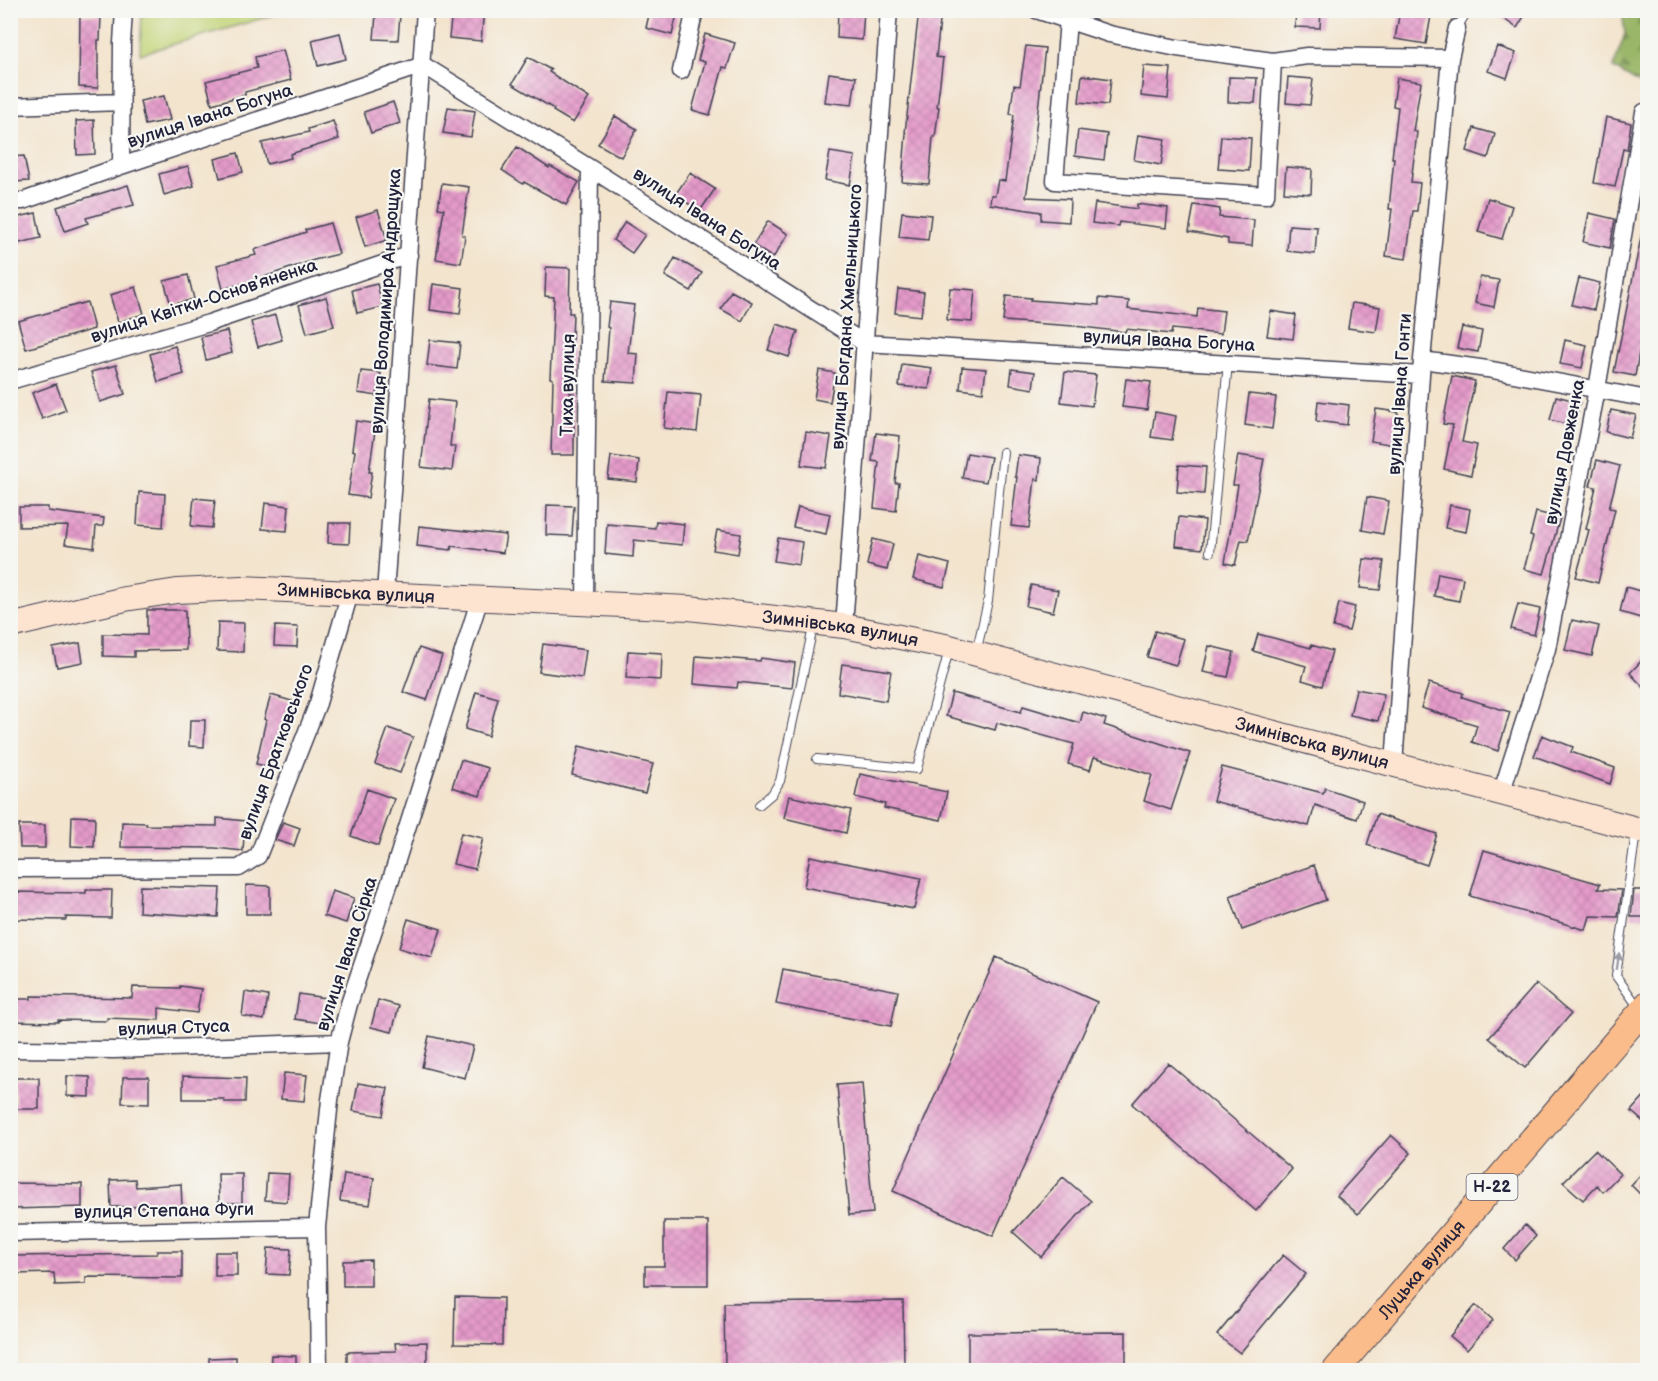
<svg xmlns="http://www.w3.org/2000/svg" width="1658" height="1381" font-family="'Balsamiq Sans',sans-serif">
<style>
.forest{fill:url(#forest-firs);stroke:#5e6c52;stroke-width:1.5}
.pitch{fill:#c3d477;stroke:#727b59;stroke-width:1.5}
.building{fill:url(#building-cross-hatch)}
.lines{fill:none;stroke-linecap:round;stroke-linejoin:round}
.service-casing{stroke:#413f51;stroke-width:10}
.minor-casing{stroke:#413f51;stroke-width:19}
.secondary-casing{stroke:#413f51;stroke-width:26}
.primary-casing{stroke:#413f51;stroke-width:28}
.service{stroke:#fff;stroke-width:8}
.minor{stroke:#fff;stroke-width:16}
.secondary{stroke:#fde4d1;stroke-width:24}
.primary{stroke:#fabc8b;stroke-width:26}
.oneway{fill:#9c9ca7}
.labels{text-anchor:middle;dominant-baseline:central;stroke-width:4.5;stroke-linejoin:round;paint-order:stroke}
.shield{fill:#f6f6f2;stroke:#626272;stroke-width:1.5}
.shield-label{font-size:16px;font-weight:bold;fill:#22223b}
.street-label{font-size:18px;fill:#22223b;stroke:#f6f6f2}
</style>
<defs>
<pattern id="forest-firs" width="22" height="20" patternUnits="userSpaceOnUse" patternTransform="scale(1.5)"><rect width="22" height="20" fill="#9ab668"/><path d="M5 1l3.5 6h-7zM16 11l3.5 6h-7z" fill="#7d9457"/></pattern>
<pattern id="building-cross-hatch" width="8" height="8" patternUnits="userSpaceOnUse" patternTransform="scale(1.5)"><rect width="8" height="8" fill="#e49ac9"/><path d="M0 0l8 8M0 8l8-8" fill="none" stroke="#c384ae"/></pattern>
</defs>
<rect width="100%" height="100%" fill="#f6f6f2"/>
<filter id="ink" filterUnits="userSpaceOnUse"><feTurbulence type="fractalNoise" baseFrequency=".0167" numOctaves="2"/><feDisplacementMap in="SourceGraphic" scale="12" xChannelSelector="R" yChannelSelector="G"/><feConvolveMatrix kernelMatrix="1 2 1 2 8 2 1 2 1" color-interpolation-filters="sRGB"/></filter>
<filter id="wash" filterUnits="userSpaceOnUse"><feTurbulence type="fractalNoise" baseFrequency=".008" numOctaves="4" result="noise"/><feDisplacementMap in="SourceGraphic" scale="24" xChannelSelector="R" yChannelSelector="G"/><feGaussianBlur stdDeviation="1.35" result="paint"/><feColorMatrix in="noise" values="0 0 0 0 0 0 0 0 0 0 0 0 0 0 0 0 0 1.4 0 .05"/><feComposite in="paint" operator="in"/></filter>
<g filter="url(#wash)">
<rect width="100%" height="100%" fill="#f3e4cd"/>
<path class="forest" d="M1622,11H1647V88L1613,68L1625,34Z"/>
<path class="pitch" d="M142,11V10L287,11L140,54Z"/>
<g id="blocks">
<path class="building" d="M452,10H484L481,41L449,38Z
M650,10H678L672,35L646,28Z
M838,10H864L862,40L837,38Z
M919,10L941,12L936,57L943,58L937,107H939L935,137H933L929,184L902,182L906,133H905Z
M1296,10H1321L1320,28L1295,27Z
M1400,10H1432L1426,44L1395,39Z
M1491,10H1528L1517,28Z
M376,14L400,15L398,40L374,39Z
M80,15L101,16L100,40H98V88L79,87Z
M340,33L346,59L318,66L312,40Z
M705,34L735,43L727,68L723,67L710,115L692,110L705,62L698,60Z
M1026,46L1045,48L1035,136H1036L1026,197L1070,199L1069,222L1041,220V212L990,204L991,195H995L998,180L1005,181L1014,115L1010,114L1014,85L1020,86Z
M1497,46L1516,53L1507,78L1488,71Z
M283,50L291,80L245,92V95L212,104L206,81L257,68L255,57Z
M528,57L551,70L549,72L589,98L573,123L553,111L554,109L512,84Z
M1144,66L1171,68L1168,99L1141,96Z
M829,73L856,77L852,105L825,102Z
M1082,75L1111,79L1108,105L1079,102Z
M1229,77L1257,78L1255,103L1228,102Z
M1288,77L1313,79L1310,105L1286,103Z
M1397,78L1421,82L1413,131L1417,132L1411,182L1420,183L1417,211H1413L1406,259L1386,256L1392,209H1389L1394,158H1392L1398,107L1393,106Z
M164,96L170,120L145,125L140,101Z
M393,102L400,123L371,133L364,112Z
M448,107L475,111L471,137L443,133Z
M615,116L637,129L621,157L598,144Z
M1606,117L1631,123L1627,150L1623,149L1615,187L1594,183Z
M94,120L95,154L77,155L76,121Z
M333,121L339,139L290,154L291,158L267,164L262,143L309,132L308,129Z
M1474,128L1495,134L1488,158L1467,151Z
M1078,130L1107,134L1104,160L1075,156Z
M1138,135L1165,139L1161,165L1134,160Z
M1221,136L1251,138L1249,171L1218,169Z
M517,147L549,168L550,166L579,182L566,205L524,182L523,184L502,170Z
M830,152L855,156L850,185L825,180Z
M238,153L243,172L220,178L215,159Z
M24,156L29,181L12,182L10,157Z
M188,166L194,186L164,195L159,174Z
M1286,167L1312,169L1311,194L1284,192Z
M690,173L715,189L700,211L675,195Z
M442,183L469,187L462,235L465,236L461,263L436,259L444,209L438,208Z
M128,185L134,205L86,218L88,223L65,231L57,207Z
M1488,198L1512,206L1502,239L1478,232Z
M1095,203L1137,209V204L1168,208L1166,228L1119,222L1118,226L1092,223Z
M1194,205L1220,209L1219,217L1254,220L1252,246L1228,244V239L1189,232Z
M378,210L387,240L365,247L356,217Z
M902,212L931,215L928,240L899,237Z
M36,213L41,238L15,244L10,219Z
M1589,213L1615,219L1610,248L1583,242Z
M768,221L788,234L773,258L753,245Z
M625,222L645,235L632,253L613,240Z
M330,223L339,254L314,260L252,281L223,289L217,265L256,255L254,250L306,232L305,230Z
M1289,225L1317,227L1315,254L1287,251Z
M1642,232L1647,233V307L1635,376L1614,372Z
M675,258L702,273L691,291L665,276Z
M546,267L570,268L569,313H573L570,393H574V455H551L553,379L550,378L554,297L545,296Z
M188,275L194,299L171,305L164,281Z
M1480,277L1499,280L1494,307L1475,303Z
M1579,278L1600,283L1594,310L1572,305Z
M377,284L383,307L357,313L352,290Z
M433,284L463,288L460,314L430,310Z
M136,287L144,314L118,322L110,295Z
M950,288L975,290L972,322L947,320Z
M898,289L924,292L921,316L895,313Z
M731,291L752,302L742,321L721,309Z
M1006,296L1031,298L1030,300L1099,305V298L1129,301L1128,309L1197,317L1198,308L1224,311L1221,334L1172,329L1171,334L1126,329L1125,332L1074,326L1003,321Z
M326,297L334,326L307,333L299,305Z
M87,302L94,329L26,349L18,321Z
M610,302L634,305L628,353L638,354L636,383L605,381L609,328L607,327Z
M1352,303L1380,307L1376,332L1348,328Z
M1271,311L1296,315L1293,339L1267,336Z
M275,315L282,340L258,347L251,322Z
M777,324L798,331L789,357L768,350Z
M1462,327L1482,331L1478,352L1457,348Z
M227,331L232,353L206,360L201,337Z
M430,340L460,343L457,369L427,365Z
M1565,340L1587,345L1582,368L1560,364Z
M175,346L184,374L158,382L150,354Z
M902,364L932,368L929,389L899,386Z
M116,365L125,394L100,402L91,372Z
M962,367L986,369L983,392L960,389Z
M1012,369L1035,372L1033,389L1010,385Z
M819,370L835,373L830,402L814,399Z
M361,371L381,373L377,396L358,393Z
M1065,372L1096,375L1092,406L1061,402Z
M1452,376L1475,381L1462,442L1477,445L1471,475L1444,469L1453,425L1443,424Z
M1126,379L1151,382L1147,410L1122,407Z
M56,384L66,410L42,419L32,393Z
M668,392L701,395L697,432L664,428Z
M1249,394L1276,397L1272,429L1245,425Z
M1556,396L1580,402L1574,426L1550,420Z
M429,399L455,402L450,446H455L452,471L421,467Z
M1318,401L1349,405L1347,425L1316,421Z
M1376,409L1398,412L1394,445L1371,441Z
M1611,410L1636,415L1630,438L1606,432Z
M1155,412L1176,416L1172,440L1151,437Z
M356,421L376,424L369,472H372L368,498L348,495L355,451L352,450Z
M806,432L831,436L826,468L801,465Z
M876,433L900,436L895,483H899L896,511L874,508L879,462L872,461Z
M967,453L991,457L986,482L962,478Z
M1018,455L1041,458L1039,480L1035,479L1029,528L1011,526L1017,477H1015Z
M1238,455L1264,459L1248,541L1241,540L1235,565L1225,563L1238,485H1233Z
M611,456L639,460L637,482L608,479Z
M1597,460L1620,466L1609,508L1615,509L1598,583L1576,577L1589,530L1586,529L1596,487L1590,486Z
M1179,465L1206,467L1204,494L1177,492Z
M139,492L165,494L163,527L137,525Z
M1367,497L1389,501L1383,534L1362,530Z
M194,498L215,500L212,528L191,526Z
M265,503L289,506L287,531L262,529Z
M547,505L574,506L572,536L546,535Z
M1450,505L1470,509L1466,532L1445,528Z
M19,507H48V511L104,518L103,526H96L94,548L65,544L68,526L19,527Z
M798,507L830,514L826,534L793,527Z
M1536,512L1560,518L1544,574L1524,569L1533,537L1530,536Z
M1179,517L1205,520L1202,549L1176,546Z
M656,521L684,524L682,545L634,540L633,557L605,554L607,524L655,528Z
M329,523H350L349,544L328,543Z
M419,526L506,535L503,553L452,546L451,550L417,546Z
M717,530L741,534L738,554L713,550Z
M778,538L802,542L799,565L774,561Z
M873,539L893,544L887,570L867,565Z
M919,556L950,564L944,587L913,579Z
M1364,559L1384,561L1380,590L1360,588Z
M1438,573L1463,578L1459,601L1434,596Z
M1031,585L1058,590L1053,612L1026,606Z
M1626,587L1647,593V606L1644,619L1620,612Z
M1339,603L1355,607L1349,631L1333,627Z
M1518,604L1540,609L1534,635L1511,629Z
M147,610H185L186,650L134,651V657L103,656V634L147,635Z
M1572,620L1599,626L1592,656L1565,650Z
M218,622L244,623L243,652L217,651Z
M275,626L298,627L297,647L274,646Z
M1155,631L1184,639L1176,665L1147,657Z
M1258,634L1311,648V645L1332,651L1322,686L1302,680L1306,666L1253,651Z
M80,643L83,662L57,667L53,648Z
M543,644L586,650L582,678L539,672Z
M1209,646L1234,652L1228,677L1203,672Z
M419,648L442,656L427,700L403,692Z
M628,651L662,653L661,680L626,678Z
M1647,655V691L1630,673Z
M696,656L760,661L761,658L795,663L792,688L738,682L737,688L694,684Z
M842,664L891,671L886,701L838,693Z
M1429,683L1463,693L1462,697L1510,712L1498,751L1472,742L1477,725L1421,708Z
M1356,689L1384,694L1378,721L1350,715Z
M476,692L498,698L488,736L465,729Z
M952,693L1021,712L1023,706L1080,723L1083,712L1106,719L1104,725L1190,753L1171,810L1144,801L1152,775L1094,757L1090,770L1068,764L1074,744L997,723L995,730L946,716Z
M271,695L295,702L288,727L286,726L276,768L256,764L266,720L264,719Z
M190,720H205L204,747L189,746Z
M388,728L413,737L400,773L375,764Z
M1542,735L1573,747L1571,752L1615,768L1610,784L1534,756Z
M579,746L653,764L645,793L572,775Z
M461,760L488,768L480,796L452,787Z
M1222,767L1323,793L1325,788L1363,801L1357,819L1315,805L1309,826L1213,801Z
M860,774L947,792L941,820L884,808L885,804L855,797Z
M367,789L394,799L378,846L351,836Z
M789,796L851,810L846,833L784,818Z
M1377,814L1437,834L1427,865L1367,845Z
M72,816L95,817L94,847L71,846Z
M217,818L245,821L243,851L215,848L121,847L122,822L146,823V825L217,826Z
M283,822L300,828L294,846L275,840Z
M19,825H45V848H20Z
M461,833L483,838L475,869L453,864Z
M1484,850L1600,884L1598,889L1622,890L1618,917L1590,916L1586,930L1470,896Z
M810,856L921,878L914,909L804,887Z
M1314,865L1326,900L1242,930L1230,896Z
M246,885L270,886V914H246Z
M140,886L220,888L218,917L139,912Z
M86,890H112L111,918L66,917V920L10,919V892L86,893Z
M1634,890H1647V917H1631Z
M332,891L354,898L346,923L324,916Z
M408,919L441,929L432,958L399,948Z
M996,957L1097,1002L993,1236L893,1191Z
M783,969L898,991L891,1026L776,1004Z
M1536,984L1571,1014L1525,1068L1489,1038Z
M180,986L201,989L197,1013L159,1008V1020L107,1018V1021L58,1020V1022L10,1021V999H31V996L132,998L133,987L180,988Z
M245,992L268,996L264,1020L242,1016Z
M299,994L325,998L321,1023L295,1019Z
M378,1000L399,1006L392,1032L371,1027Z
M429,1036L473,1046L465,1078L422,1067Z
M1168,1063L1292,1169L1256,1211L1132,1104Z
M284,1073L307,1075L304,1101L281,1099Z
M67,1076L90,1077V1097L67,1096Z
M183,1076L246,1078L245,1102H224V1099H183Z
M123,1077H149V1104L122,1103Z
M15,1078H39V1109H15Z
M358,1083L388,1088L383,1116L353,1111Z
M862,1083L873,1213L849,1215L837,1085Z
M1647,1093V1125L1631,1111Z
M1391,1135L1411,1153L1358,1214L1337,1196Z
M1595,1150L1620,1174L1603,1192L1597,1185L1583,1200L1563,1182Z
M1647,1168V1201L1631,1185Z
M267,1173L289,1174L287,1202L265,1200Z
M218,1174H242V1203H219Z
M344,1174L374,1178L370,1205L340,1201Z
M1063,1177L1091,1201L1041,1257L1013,1232Z
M135,1179L136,1187L181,1184L182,1206L111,1207L110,1180Z
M12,1183L82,1184V1207L12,1209Z
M664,1221H708V1285H645V1266H664Z
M1525,1225L1536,1236L1515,1260L1504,1249Z
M268,1248L291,1249L289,1275L266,1274Z
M157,1251H182V1278L86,1277V1284L55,1285L54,1273L13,1274L12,1256L157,1254Z
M215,1252H237V1276H215Z
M1283,1255L1306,1274L1240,1353L1217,1335Z
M371,1260V1286H343V1261Z
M455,1297L503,1298L502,1345L454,1344Z
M903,1301L904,1365L725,1367L724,1303Z
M1476,1305L1493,1320L1467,1350L1450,1336Z
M1126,1332V1368L968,1369V1333Z
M427,1342V1371H347V1352L396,1351L395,1343Z
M271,1355L296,1356V1371H270Z
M236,1357V1371H209V1358Z"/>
</g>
</g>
<g filter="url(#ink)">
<use href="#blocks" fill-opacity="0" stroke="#413f51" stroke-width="1.5"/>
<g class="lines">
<g class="service-casing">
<path id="service" d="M1457,28L1468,10
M1210,552L1228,363
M976,653L988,601L1003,452
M817,759L917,769L949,650
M759,805L772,794L780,781L814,623
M1636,832L1616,976L1639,1008"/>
</g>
<g class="minor-casing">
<path id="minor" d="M1036,10L1109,34L1177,48L1273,61L1307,56L1450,58
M1068,20L1055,181L1266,195L1273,61
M681,71L695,10
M10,106L121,102
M121,166L122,43L124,10
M10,201H23L121,166L423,65L590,168L864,343L1421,375
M1422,360L1487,369L1648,399
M10,381L209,323L409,255
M385,594L425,10
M585,603L590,168
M844,626L889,10
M1394,765L1422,360L1450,58L1457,28
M1501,794L1547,649L1597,389L1644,112
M10,869L239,868L258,856L318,703L350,593
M10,1049L114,1050L339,1042
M10,1233L317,1227
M319,1370L317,1227L330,1100L339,1042L349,1004L391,879L480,598"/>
</g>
<g class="secondary-casing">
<g id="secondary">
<path id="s1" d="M10,626L125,599L177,591L241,588L689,608L844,626L950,647L1648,832"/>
</g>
</g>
<g class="primary-casing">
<g id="primary">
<path id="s2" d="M1336,1370L1648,1004"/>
</g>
</g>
<use href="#service" class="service"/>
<use href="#minor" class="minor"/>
<use href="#secondary" class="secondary"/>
<use href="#primary" class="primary"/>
</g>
<defs><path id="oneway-solid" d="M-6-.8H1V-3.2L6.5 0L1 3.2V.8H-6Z" transform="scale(1.5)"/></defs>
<use class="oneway" href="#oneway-solid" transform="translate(1618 961) rotate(-82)"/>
</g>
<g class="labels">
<rect class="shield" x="1466.5" y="1174" width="51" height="26" rx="4.5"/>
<g class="shield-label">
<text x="1492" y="1187">Н-22</text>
</g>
<g class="street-label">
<text transform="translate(210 116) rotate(-18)">вулиця Івана Богуна</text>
<text transform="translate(707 219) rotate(33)">вулиця Івана Богуна</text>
<text transform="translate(204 301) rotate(-18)">вулиця Квітки-Основʼяненка</text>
<text transform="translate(386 301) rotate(-86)">вулиця Володимира Андрощука</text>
<text transform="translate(847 317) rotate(-86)">вулиця Богдана Хмельницького</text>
<text transform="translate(1169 341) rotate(3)">вулиця Івана Богуна</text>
<text transform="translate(568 385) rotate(-89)">Тиха вулиця</text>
<text transform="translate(1400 394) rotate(-86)">вулиця Івана Гонти</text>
<text transform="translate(1565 452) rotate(-79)">вулиця Довженка</text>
<text stroke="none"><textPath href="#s1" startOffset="350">Зимнівська вулиця</textPath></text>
<text stroke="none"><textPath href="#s1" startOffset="836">Зимнівська вулиця</textPath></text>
<text stroke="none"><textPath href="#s1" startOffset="1322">Зимнівська вулиця</textPath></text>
<text transform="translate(276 752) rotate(-70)">вулиця Братковського</text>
<text transform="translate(347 954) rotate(-72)">вулиця Івана Сірка</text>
<text transform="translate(174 1028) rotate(-2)">вулиця Стуса</text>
<text transform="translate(164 1211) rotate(-1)">вулиця Степана Фуги</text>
<text stroke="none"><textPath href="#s2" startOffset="132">Луцька вулиця</textPath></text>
</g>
</g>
<rect width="1658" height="1381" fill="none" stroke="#f6f6f2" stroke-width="36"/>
</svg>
